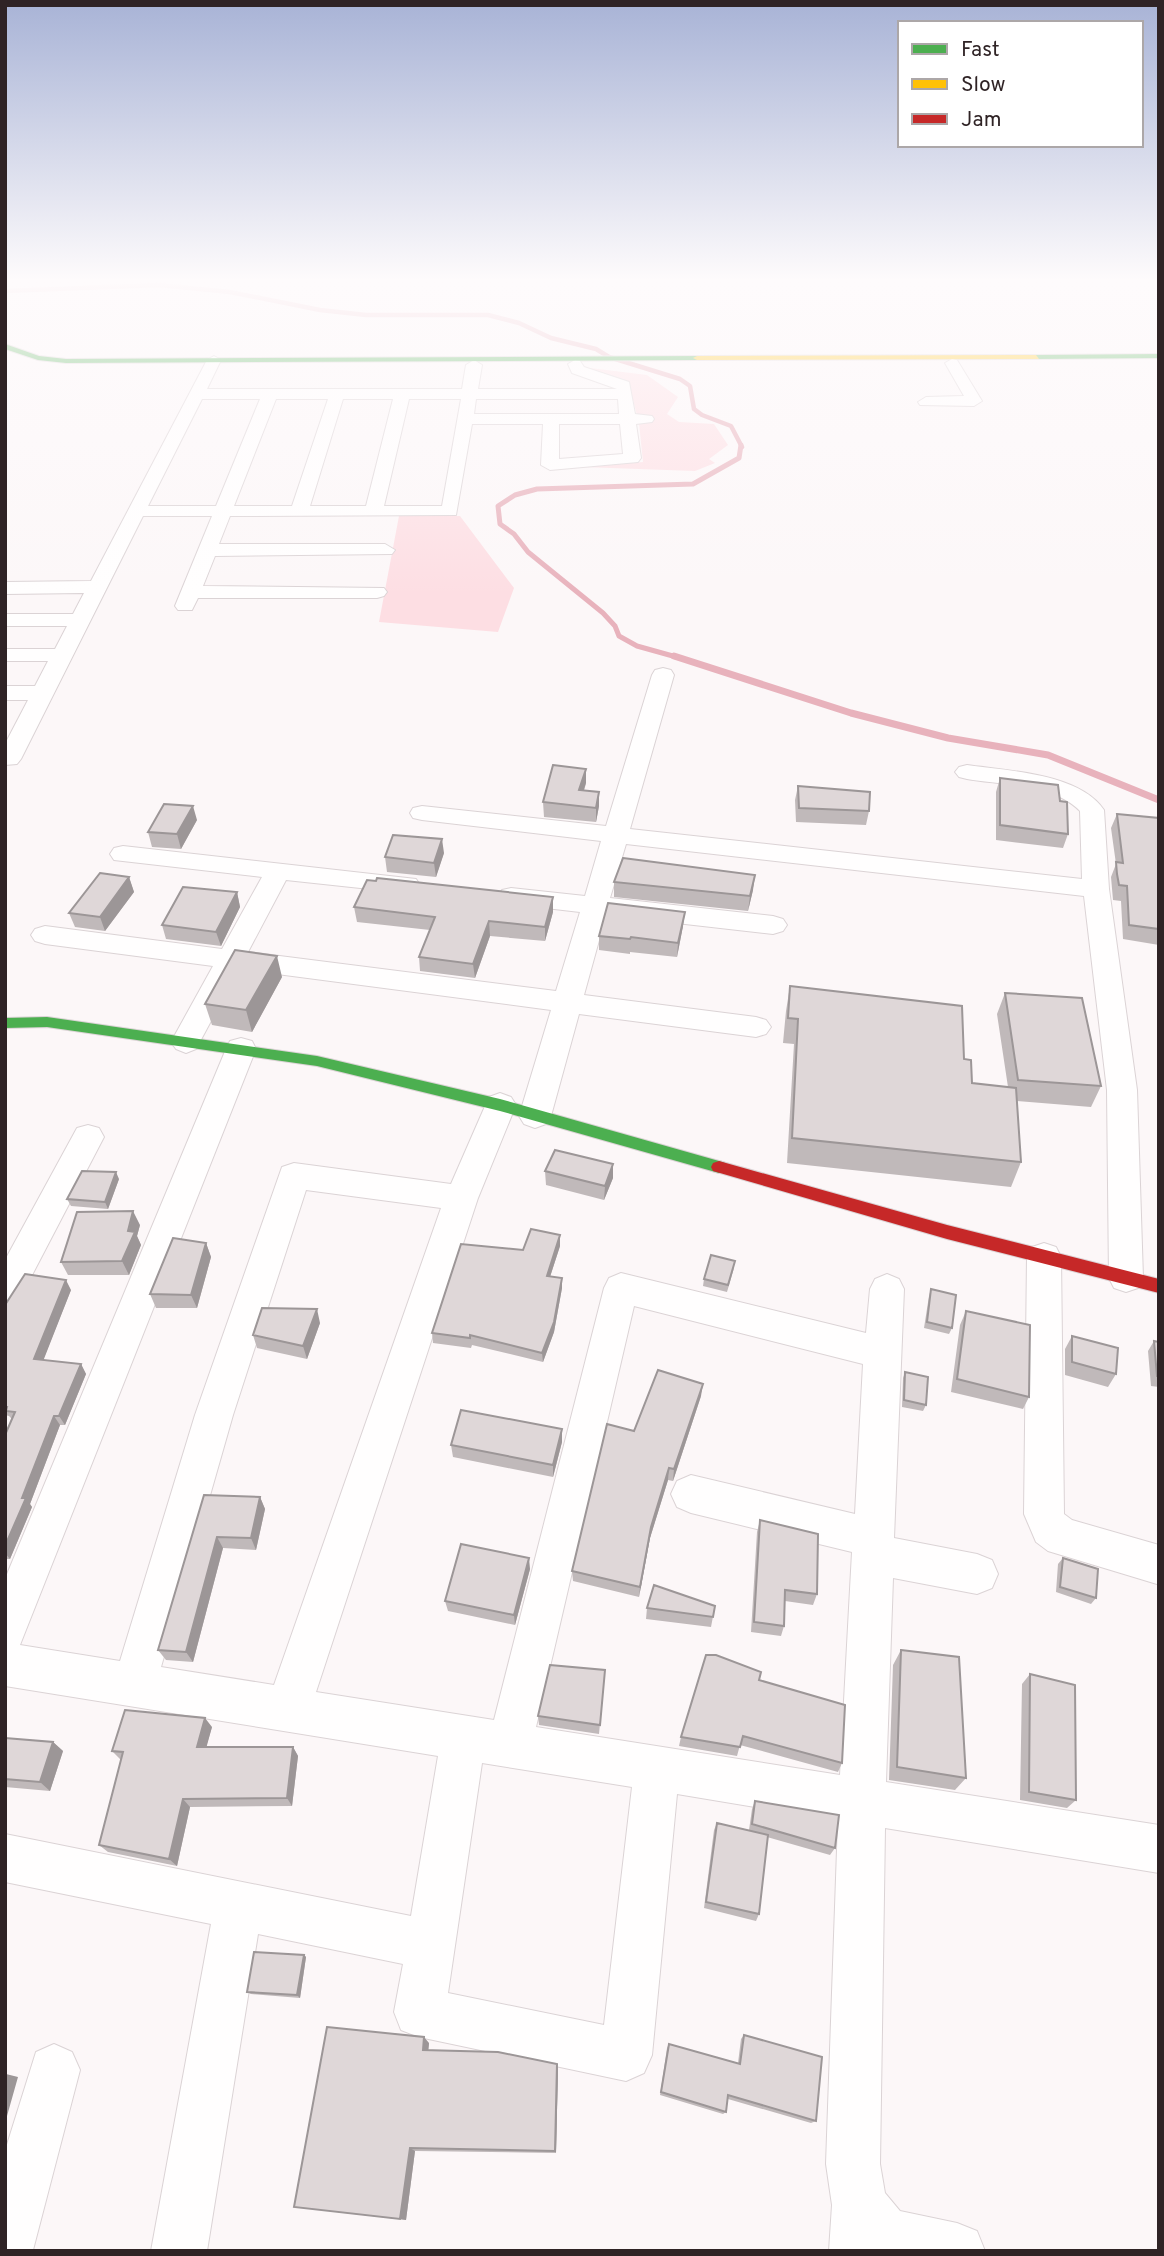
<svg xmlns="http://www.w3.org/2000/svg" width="1164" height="2256" font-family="Overpass,sans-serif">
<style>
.green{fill:#fddee3}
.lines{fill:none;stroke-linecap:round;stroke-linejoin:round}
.stream-far2{stroke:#e8b2bc;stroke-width:4.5}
.stream-far1{stroke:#e8b2bc;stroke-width:5}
.stream{stroke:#e8b2bc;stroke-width:7}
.street-casing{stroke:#dbd3d5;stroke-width:2}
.fast-casing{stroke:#dbd3d5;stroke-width:2}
.slow-casing{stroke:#dbd3d5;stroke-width:2}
.jam-casing{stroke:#dbd3d5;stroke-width:2}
.street{fill:#fffefe;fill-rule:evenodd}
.fast{fill:#4caf50;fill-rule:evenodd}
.slow{fill:#ffc107;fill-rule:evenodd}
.jam{fill:#c62828;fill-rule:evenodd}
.wall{fill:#c0b9ba}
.shaded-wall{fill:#9c9697}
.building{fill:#dfd7d8;stroke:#9c9697;stroke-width:2}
</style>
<rect width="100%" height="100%" fill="#fcf7f8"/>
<path class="green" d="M590,368L647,375L678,397L667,414L679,422L714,424L728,445L709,459L715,463L695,471L582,467L643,462L639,423L629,384L588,369Z
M399,516H460L514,588L498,632L379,622Z"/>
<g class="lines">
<path class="stream-far2" d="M5,291L159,285L230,292L320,310L366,315H488L519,323L551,338L596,349L609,357L680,379L690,386L694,409L702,415L731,426L742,447"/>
<path class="stream-far1" d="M680,658L637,646L619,636L615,626L603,613L528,552L514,534L500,524L498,506L515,495L537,489L693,484L739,458L741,445"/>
<path class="stream" d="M674,656L851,713L948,738L1048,755L1159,800"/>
<g class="street-casing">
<path id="street" d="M214,356L221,360L207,389H462L466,365L474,360L482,365L478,389H617L572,373L568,364L575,360L580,361L584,367L629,382L635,414L652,416L654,419L652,422L636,424L641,458L638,462L550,470L541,465L543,424H472L456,515L230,516L219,544H385L395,550L392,554L215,556L203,586L384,588L387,592L384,596L377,598H198L192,610H178L175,606L212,516H143L21,759L17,764L5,765V744L28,700H5V686H35L48,661H5V649H55L67,626H5V614H73L84,593L5,594V582L91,581L207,360ZM202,399H260L216,506H148ZM276,399H328L292,506H234ZM343,399H393L366,506H310ZM409,399H461L442,506H384ZM476,399H618L619,414H474ZM559,424H620L623,454L559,459Z
M952,359L957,360L982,401L974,406L920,405L918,402L926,397L964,396L945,363Z
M663,668L671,670L674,675L630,829L1082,879L1080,811C1054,784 1002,785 967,779L959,777L955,772L959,767L967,765C1008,771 1079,773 1104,810L1109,889L1137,1090L1143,1278L1138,1288L1126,1292L1114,1288L1109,1278L1107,1090L1084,896L626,844L610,898L773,916L783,919L787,925L783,931L773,934L606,915L584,995L756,1017L766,1020L771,1027L766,1034L756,1037L579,1014L551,1116L546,1124L535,1128L524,1124L519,1116L551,1010L239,969L196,1049L186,1053L176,1049L171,1042L213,966L45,944L35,941L31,935L35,929L45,926L222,949L262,877L114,860L110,854L114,848L123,846L416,879L420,885L416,891L407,893L286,880L248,952L556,991L580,912L511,904L502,902L498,896L502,890L511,888L585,896L601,841L422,820L413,818L410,813L413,808L422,806L606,826L652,675L655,670Z
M241,1038L252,1041L256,1049L20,1645L120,1661L195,1415L282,1167L294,1163L451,1184L489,1097L500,1093L511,1097L516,1105L478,1198L316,1692L494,1720L604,1288L609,1278L621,1273L866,1333L870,1289L875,1279L887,1274L899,1279L904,1289L894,1538L977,1554L992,1560L998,1574L992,1588L977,1594L893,1578L886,1782L1159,1825V1873L885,1828L880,2164L885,2193L900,2211L957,2223L977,2231L985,2251H829L832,2205L826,2164L838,1821L677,1794L652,2055L644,2073L626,2081L419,2037L401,2030L394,2012L403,1964L258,1934L207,2251H151L211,1924L5,1882V1834L411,1916L438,1756L5,1686V1579L226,1049L230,1041ZM306,1190L441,1208L274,1685L161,1667L233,1415ZM634,1306L863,1364L855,1514L691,1475L677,1481L671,1494L677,1507L691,1513L852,1552L840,1775L536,1727ZM482,1763L632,1787L604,2025L448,1993Z
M88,1125L99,1128L104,1137L17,1304L5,1309V1260L77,1128Z
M1044,1243L1056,1247L1061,1257L1064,1514L1072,1520L1159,1545L1157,1584L1048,1551L1036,1542L1024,1514L1027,1257L1032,1247Z
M54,2044L72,2052L80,2070L33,2250L5,2251V2151L36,2052Z"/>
</g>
<g class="fast-casing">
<path id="fast" d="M5,344L39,356L66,359L697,356L701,358L697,360L66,363L38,360L5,349Z
M1159,354V358L1036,359L1032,357L1036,355Z
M47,1017L317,1056L500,1099L719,1161L725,1163L727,1167L725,1171L719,1173L500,1111L317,1066L47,1027L5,1028V1018Z"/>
</g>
<g class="slow-casing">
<path id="slow" d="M1036,355L1039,359L697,360L693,358L697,356Z"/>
</g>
<g class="jam-casing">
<path id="jam" d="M719,1161L947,1225L1159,1279V1293L947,1239L713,1171L711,1167L713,1163Z"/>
</g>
<use href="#street" class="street"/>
<use href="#fast" class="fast"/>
<use href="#slow" class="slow"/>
<use href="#jam" class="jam"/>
</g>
<path class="wall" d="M1000,778L1060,801L1068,834L1063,848L996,840V792Z
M586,783L584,791L599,806L596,822L544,817L543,802Z
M798,786L869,811L866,825L796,822L795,800Z
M1117,814L1159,818V945L1123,939L1121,901L1113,900L1111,877L1116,864L1111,828Z
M197,820L181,849L152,847L148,832Z
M444,853L436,877L387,872L385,857Z
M129,877L134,892L105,931L75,927L69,913Z
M614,882L753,890L748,911L614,897Z
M237,892L240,907L221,946L166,939L162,925Z
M553,897V912L545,941L490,936L475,978L420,971L419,957L430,930L357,922L354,907Z
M683,926L677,957L630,952V954L599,950V936Z
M282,977L252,1032L212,1025L205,1004Z
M790,986L964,1059L972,1083L1008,1087L997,1014L1005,993L1101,1086L1091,1107L1017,1101L1021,1162L1011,1187L787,1163L794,1044L783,1043L786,1011Z
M613,1164V1178L604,1200L546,1185L545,1171Z
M119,1179L108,1209L71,1206L67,1199Z
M140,1225L137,1236L141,1245L129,1275H68L61,1262Z
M560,1235V1246L550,1277L562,1288L554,1332L543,1362L472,1345L471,1348L433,1343L432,1333L523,1250Z
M206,1243L211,1257L197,1308H156L150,1294Z
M734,1268L727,1292L703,1286L704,1279Z
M931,1289L952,1328L949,1334L924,1328L929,1296Z
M71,1290L43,1360L81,1364L86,1374L65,1425H60L30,1504L32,1507L10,1559H5V1435L12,1419L9,1416L5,1415V1305Z
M966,1311L1029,1397L1023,1409L951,1392L960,1325Z
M320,1323L307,1359L257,1348L253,1335Z
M1072,1336L1116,1374L1108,1387L1065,1375V1349Z
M1154,1341L1159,1342V1387L1151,1386L1148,1351Z
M905,1372L926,1405L923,1411L902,1407L903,1378Z
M701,1396L673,1481L668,1480L650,1538L639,1597L573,1581L572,1571L634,1431Z
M562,1429V1442L553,1477L453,1457L451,1445Z
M204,1495L260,1497L265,1509L256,1550L223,1548L193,1662L166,1660L158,1650Z
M760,1520L817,1594L813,1605L785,1601L784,1626L781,1636L751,1632L757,1532Z
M1063,1558L1096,1598L1091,1604L1056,1592L1058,1564Z
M530,1569L515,1625L448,1611L445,1601Z
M715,1606L711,1627L646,1619L647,1608Z
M901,1650L966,1778L955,1790L889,1780L893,1665Z
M1030,1674L1076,1800L1067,1808L1020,1800L1022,1684Z
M604,1680L599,1734L539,1725L538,1716Z
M759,1680L842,1763L838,1772L740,1745L737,1756L679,1746L681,1737Z
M212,1727L206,1747H293L298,1756L292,1806L190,1807L177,1866L108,1852L99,1845L121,1760L112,1751Z
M5,1738L53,1742L63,1751L50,1791L5,1787Z
M755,1801L835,1848L830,1855L767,1837L759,1914L756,1921L704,1908L714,1830L717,1823L749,1830L752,1809Z
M304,1955L306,1957L300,1998L251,1994L247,1992Z
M744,2035L816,2121L811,2123L728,2099L726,2112L723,2114L660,2095L667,2048L669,2044L738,2063L741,2039Z
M429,2043L428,2050L558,2069L556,2153L415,2151L406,2220L294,2207Z"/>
<path class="shaded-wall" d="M586,769V783L579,804V790Z
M599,792V806L596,822V808Z
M193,806L197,820L181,849L177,834Z
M442,839L444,853L436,877L434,863Z
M755,875L753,890L748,911L750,896Z
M129,877L134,892L105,931L100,917Z
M237,892L240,907L221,946L216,932Z
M553,897V912L545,941V927Z
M685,912L683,926L677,957L678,943Z
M489,921L490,936L475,978L473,964Z
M277,956L282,977L252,1032L246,1010Z
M613,1164V1178L604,1200L605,1186Z
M116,1172L119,1179L108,1209L105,1202Z
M133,1211L140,1225L137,1236L141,1245L129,1275L122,1261Z
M560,1235V1246L547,1286V1276Z
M206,1243L211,1257L197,1308L191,1295Z
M562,1278V1288L554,1332L543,1362L542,1353Z
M66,1280L71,1290L40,1369L34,1359Z
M317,1309L320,1323L307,1359L303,1346Z
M81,1364L86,1374L65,1425L59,1416Z
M703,1384L701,1396L673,1481L674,1469Z
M54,1416L60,1425L30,1504L32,1507L10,1559L5,1553V1546L22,1498Z
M562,1429V1442L553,1477V1465Z
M669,1468L668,1480L650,1538L639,1597L640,1587L651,1527Z
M260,1497L265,1509L256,1550L251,1538Z
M217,1537L223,1548L193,1662L186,1652Z
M529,1558L530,1569L515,1625L514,1615Z
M205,1718L212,1727L204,1756L197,1747Z
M53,1742L63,1751L50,1791L40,1782Z
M293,1747L298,1756L292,1806L287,1798Z
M183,1799L190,1807L177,1866L169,1859Z
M304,1955L306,1957L300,1998L297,1995Z
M424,2037L429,2043L428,2055L423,2050Z
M557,2064L558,2069L556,2153L555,2151Z
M6,2074L18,2077L7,2116L5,2115Z
M410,2148L415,2151L406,2220L400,2219Z"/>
<path class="building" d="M553,765L586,769L579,790L599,792L596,808L543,802Z
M1000,778L1058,785L1060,801L1067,802L1068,834L1000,825Z
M798,786L870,792L869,811L799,808Z
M164,804L193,806L177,834L148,832Z
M1117,814L1159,818V929L1129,925L1127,886L1119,885L1117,874L1116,862L1123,863Z
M393,835L442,839L434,863L385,857Z
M623,858L755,875L750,896L614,882Z
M100,873L129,877L100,917L69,913Z
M377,878L553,897L545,927L489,921L473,964L419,957L435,917L354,907L367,880L376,881Z
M183,887L237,892L216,932L162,925Z
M608,903L685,912L678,943L631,937L630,939L599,936Z
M235,950L277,956L246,1010L205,1004Z
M790,986L962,1006L964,1059L971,1060L972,1083L1016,1088L1021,1162L792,1138L798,1019L788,1018Z
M1005,993L1082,998L1101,1086L1018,1080Z
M555,1150L613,1164L605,1186L545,1171Z
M82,1171L116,1172L105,1202L67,1199Z
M133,1211L128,1231L135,1232L122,1261L61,1262L77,1212Z
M531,1229L560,1235L547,1276L562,1278L554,1322L542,1353L470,1335V1338L432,1333L461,1244L523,1250Z
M173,1238L206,1243L191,1295L150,1294Z
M711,1255L735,1261L728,1285L704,1279Z
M25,1274L66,1280L34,1359L81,1364L59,1416H54L22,1498H26L5,1546V1435L15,1412L6,1411L7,1407H5V1305Z
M931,1289L956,1295L952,1328L927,1322Z
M262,1308L317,1309L303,1346L253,1335Z
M966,1311L1030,1325L1029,1397L957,1379Z
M1072,1336L1118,1348L1116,1374L1072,1362Z
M1154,1341L1159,1342V1376H1157Z
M658,1370L703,1384L674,1469L669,1468L651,1527L640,1587L572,1571L607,1424L634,1431Z
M905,1372L928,1377L926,1405L904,1400Z
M461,1410L562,1429L553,1465L451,1445Z
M204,1495L260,1497L251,1538L217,1537L186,1652L158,1650Z
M760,1520L818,1534L817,1594L785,1590L784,1626L754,1622Z
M461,1544L529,1558L514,1615L445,1601Z
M1063,1558L1098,1569L1096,1598L1060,1587Z
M654,1585L715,1606L713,1617L647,1608Z
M901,1650L959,1657L966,1778L897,1767Z
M706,1655H716L761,1672L759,1680L845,1705L842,1763L743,1736L740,1747L681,1737Z
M550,1665L605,1670L600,1725L538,1716Z
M1030,1674L1075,1685L1076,1800L1029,1792Z
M125,1710L205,1718L197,1747H293L287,1798L183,1799L169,1859L99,1845L123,1752L112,1751Z
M5,1738L53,1742L40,1782L5,1779Z
M755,1801L839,1815L835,1848L752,1824Z
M717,1823L768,1835L759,1914L706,1902Z
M254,1952L304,1955L297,1995L247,1992Z
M327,2027L424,2037L423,2050L498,2052L557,2064L555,2151L410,2148L400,2219L294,2207Z
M744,2035L822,2057L816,2121L728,2095L726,2112L661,2092L669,2044L740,2064Z"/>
<linearGradient id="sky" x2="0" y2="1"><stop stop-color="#a8b3d6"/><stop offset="0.47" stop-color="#fefbfc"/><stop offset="1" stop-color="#fefbfc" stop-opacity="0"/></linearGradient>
<rect width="1164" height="596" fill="url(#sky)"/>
<rect width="1164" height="2256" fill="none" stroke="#2f2325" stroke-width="14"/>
<rect x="898" y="21" width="245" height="126" fill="#ffffff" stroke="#aca7a8" stroke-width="2"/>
<rect x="912" y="44" width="35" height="10" fill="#4caf50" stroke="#aca7a8" stroke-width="2"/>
<text x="961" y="56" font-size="21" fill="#2f2325">Fast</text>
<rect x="912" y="79" width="35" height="10" fill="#ffc107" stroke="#aca7a8" stroke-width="2"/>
<text x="961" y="91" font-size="21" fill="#2f2325">Slow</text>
<rect x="912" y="114" width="35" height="10" fill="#c62828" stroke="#aca7a8" stroke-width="2"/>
<text x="961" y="126" font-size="21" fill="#2f2325">Jam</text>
</svg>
